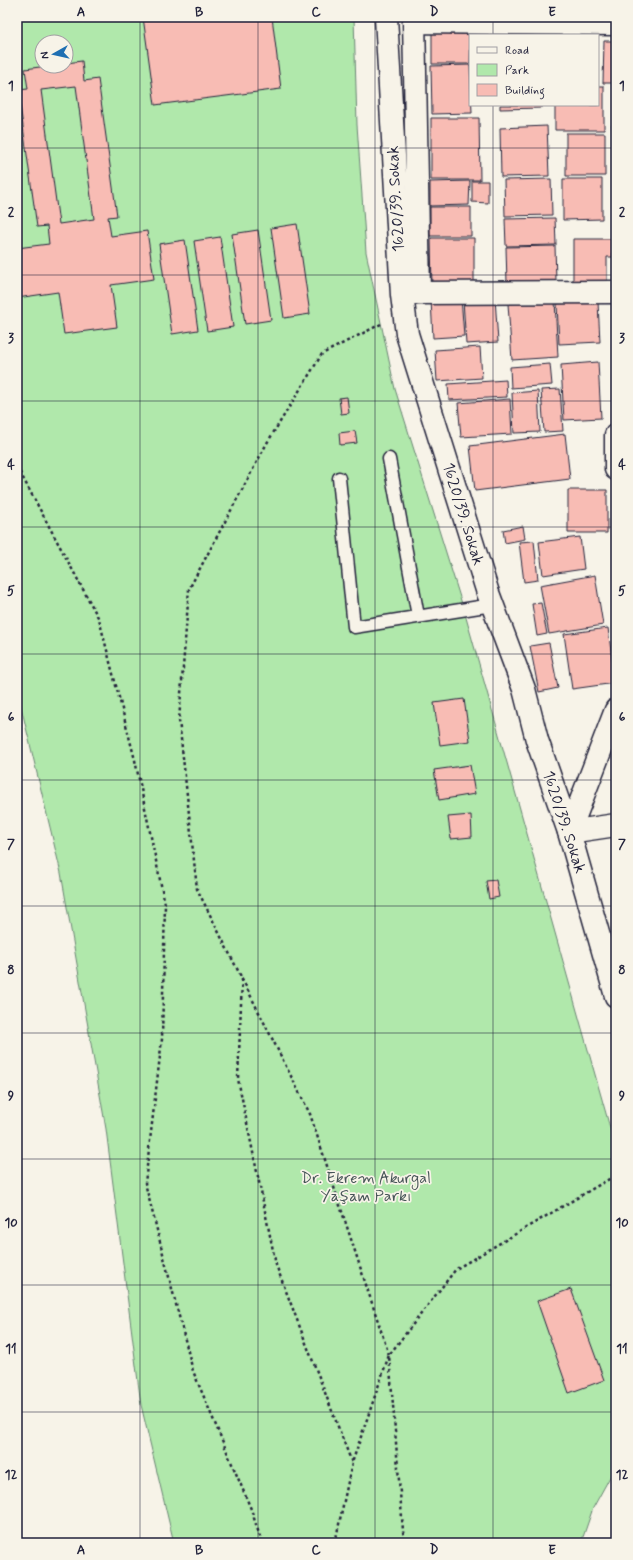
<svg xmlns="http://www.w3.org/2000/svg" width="633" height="1560" font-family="Mynerve,sans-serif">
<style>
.green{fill:#b0e8ab;stroke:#698573;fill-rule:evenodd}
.building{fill:#f8bcb4;stroke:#22223b;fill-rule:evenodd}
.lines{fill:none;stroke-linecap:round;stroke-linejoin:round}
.lane-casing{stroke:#22223b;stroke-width:15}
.street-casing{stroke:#22223b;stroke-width:25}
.secondary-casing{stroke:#22223b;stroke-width:25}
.path{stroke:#22223b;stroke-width:2.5;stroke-dasharray:3 3;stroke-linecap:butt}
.lane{stroke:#f7f3e8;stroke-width:12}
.street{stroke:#f7f3e8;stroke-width:22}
.secondary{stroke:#f7f3e8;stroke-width:22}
.grid{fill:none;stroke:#22223b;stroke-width:1;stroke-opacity:0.55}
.labels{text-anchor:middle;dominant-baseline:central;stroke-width:3.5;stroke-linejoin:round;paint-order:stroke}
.street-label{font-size:16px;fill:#22223b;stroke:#f7f3e8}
.park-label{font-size:16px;fill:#465457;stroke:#f7f3e8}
.neatline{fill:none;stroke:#22223b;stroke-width:1.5}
.grid-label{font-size:13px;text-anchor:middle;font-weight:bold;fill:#22223b}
</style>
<rect width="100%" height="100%" fill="#f7f3e8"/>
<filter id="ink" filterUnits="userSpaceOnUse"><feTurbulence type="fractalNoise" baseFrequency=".025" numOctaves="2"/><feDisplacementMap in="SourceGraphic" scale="8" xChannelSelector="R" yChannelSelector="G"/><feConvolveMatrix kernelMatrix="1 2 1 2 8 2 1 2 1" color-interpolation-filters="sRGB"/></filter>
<g filter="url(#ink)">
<path class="green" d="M17,17H354L357,125L366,252L395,389L463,607L616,1149V1466L593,1508L581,1543H174L141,1405L106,1129L61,873L17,690ZM42,42H66V66H42Z"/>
<path class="building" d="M143,17H272L281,89L155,105Z
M432,24H471L470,64H432Z
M533,28L534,35H499V29Z
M604,41H616V83H603Z
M82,61L84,81L98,79L117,216L108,217L111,236L147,231L154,279L111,285L117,327L64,334L58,292L17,298V248L49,244L47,226L37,227L18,90L28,89L25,69L47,66H66V63ZM76,86L94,219L59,224L41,90Z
M470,65L472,113L432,114L431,66Z
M598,86H604V130H555V105H598Z
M500,105H541V108L500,109Z
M431,118H479L480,180H431Z
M612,125H616V168H615Z
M547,126L549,176L501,177L500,128Z
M566,133H605V176H566Z
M551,179L552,215L505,216L504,180Z
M563,179H602V219L563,220Z
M470,181L469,205L430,206V182Z
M472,181H488V203L472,202Z
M430,207H471V236H430Z
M555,218L556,245L506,246L505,219Z
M297,224L310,314L284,318L271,228Z
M258,230L271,320L245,324L232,234Z
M220,237L233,327L207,331L194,241Z
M431,238H474V287H432Z
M573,239H612L613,257H607V284H573Z
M185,240L198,330L172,334L159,244Z
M555,246L556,281L507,283L506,247Z
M461,298L464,336L433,338L431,300Z
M495,298L498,342L466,344L463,300Z
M555,301L558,357L512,360L508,304Z
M598,302L600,342L559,344L557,304Z
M480,347L482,378L437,381L435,350Z
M598,362L601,418L564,420L561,365Z
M550,364L552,385L511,388L510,367Z
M506,380L507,397L449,400L448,384Z
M560,389L563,431L544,432L541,390Z
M538,391L540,432L514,433L512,393Z
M347,397L349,413L341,414L339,398Z
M510,399L512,434L461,437L458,403Z
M355,431L357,443L340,445L339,433Z
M565,434L570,479L475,491L470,446Z
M568,490H607V533H568Z
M523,526L525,539L505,543L503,530Z
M580,537L584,569L543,575L539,542Z
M534,541L538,580L524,582L519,542Z
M595,575L603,625L549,634L540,585Z
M541,603L547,634L537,636L532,604Z
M608,628L615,683L572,689L564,634Z
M549,643L558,688L539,692L530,646Z
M464,699L470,741L440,745L434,703Z
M470,765L475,794L439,800L434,770Z
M471,815L472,837L451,839L448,817Z
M496,880L499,897L489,899L486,881Z
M571,1289L604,1380L569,1393L537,1301Z"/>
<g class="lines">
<g class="lane-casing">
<path id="lane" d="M389,459L418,616
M339,478L354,627L492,605"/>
</g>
<g class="street-casing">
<path id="street" d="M414,17L419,293
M414,22L616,24
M405,295L419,293L616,292
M616,435V469
M616,710L569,832L616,825"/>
</g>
<g class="secondary-casing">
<path id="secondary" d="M386,17L402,295L407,334L488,593L524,689L537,740L569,832L616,996"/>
</g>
<path class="path" d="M381,324L322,354L267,443L189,589L179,720L197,889L310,1114L389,1355L404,1543
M17,467L99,619L135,760L165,904L162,1039L145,1183L193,1371L251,1509L262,1543
M242,979L238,1079L276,1265L352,1463
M335,1543L352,1463L389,1355L456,1269L616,1175"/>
<use href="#lane" class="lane"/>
<use href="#street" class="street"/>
<use href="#secondary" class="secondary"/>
</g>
</g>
<path class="grid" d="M140,17V1543M258,17V1543M375,17V1543M493,17V35M493,105V1543M17,148H616M17,275H616M17,401H616M17,527H616M17,654H616M17,780H616M17,906H616M17,1033H616M17,1159H616M17,1285H616M17,1412H616"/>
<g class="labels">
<g class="street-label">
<text transform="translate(396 199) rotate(-93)">1620/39. Sokak</text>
<text transform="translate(463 514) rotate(73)">1620/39. Sokak</text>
<text transform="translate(564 822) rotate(72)">1620/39. Sokak</text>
</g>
<g class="park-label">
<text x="366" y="1178">Dr. Ekrem Akurgal<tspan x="366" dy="18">Yaşam Parkı</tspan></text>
</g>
</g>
<rect width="633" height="1560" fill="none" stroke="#f7f3e8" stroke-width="44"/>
<rect x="469" y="34" width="130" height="72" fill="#f7f3e8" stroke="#a29fa3"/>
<rect x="477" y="47" width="20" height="6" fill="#f7f3e8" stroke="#a29fa3"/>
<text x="505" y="54" font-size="12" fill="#22223b">Road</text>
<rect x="477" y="64" width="20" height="12" fill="#b0e8ab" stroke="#a29fa3"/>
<text x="505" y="74" font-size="12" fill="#22223b">Park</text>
<rect x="477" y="84" width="20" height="12" fill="#f8bcb4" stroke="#a29fa3"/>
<text x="505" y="94" font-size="12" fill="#22223b">Building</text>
<g transform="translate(54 54) rotate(262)"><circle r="19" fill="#f7f3e8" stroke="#a29fa3"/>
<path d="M0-3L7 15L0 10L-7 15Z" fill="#1f6fb2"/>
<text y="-6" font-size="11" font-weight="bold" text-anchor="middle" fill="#22223b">N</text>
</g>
<rect x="22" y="22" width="589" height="1516" class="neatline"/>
<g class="grid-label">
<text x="81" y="16">A</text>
<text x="199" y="16">B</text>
<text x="316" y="16">C</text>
<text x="434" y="16">D</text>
<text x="552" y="16">E</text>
<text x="11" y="90">1</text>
<text x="622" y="90">1</text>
<text x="11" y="216">2</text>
<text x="622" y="216">2</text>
<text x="11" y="342">3</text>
<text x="622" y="342">3</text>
<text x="11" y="469">4</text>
<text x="622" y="469">4</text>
<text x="11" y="595">5</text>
<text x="622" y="595">5</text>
<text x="11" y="721">6</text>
<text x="622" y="721">6</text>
<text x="11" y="848">7</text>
<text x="622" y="848">7</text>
<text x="11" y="974">8</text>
<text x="622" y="974">8</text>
<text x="11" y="1100">9</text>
<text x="622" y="1100">9</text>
<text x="11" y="1227">10</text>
<text x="622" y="1227">10</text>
<text x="11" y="1353">11</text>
<text x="622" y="1353">11</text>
<text x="11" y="1479">12</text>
<text x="622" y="1479">12</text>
<text x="81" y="1554">A</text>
<text x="199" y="1554">B</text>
<text x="316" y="1554">C</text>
<text x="434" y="1554">D</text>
<text x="552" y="1554">E</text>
</g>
</svg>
